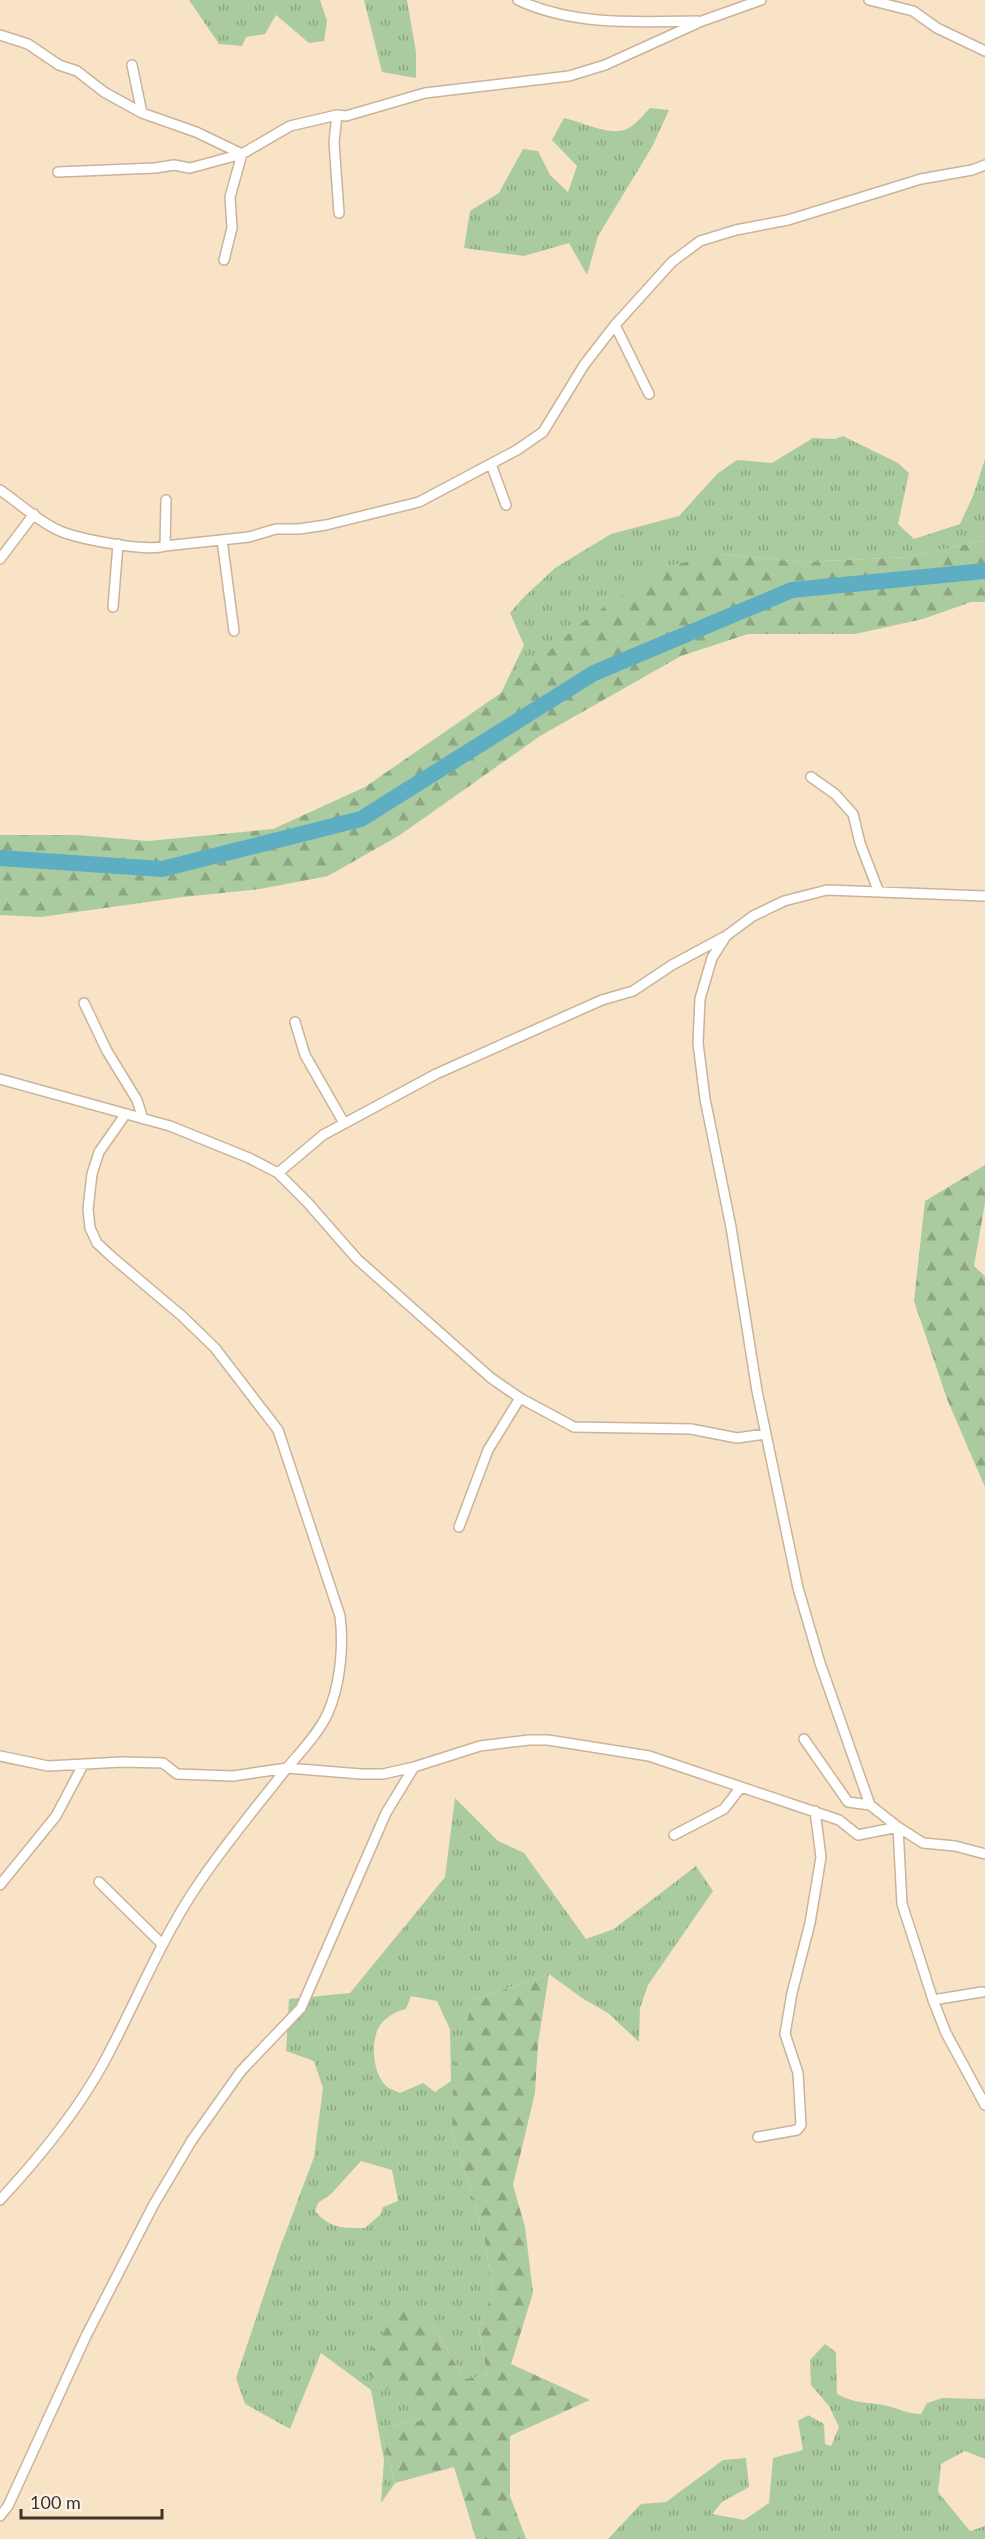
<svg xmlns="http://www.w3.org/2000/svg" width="985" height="2539" font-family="Lato,sans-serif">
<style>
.grass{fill:url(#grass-tufts);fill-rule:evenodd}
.forest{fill:url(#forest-firs)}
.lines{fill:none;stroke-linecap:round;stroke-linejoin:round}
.river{stroke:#5eaec3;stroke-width:16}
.street-casing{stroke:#c9b499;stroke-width:12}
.street{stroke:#fff;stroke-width:9}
</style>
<defs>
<pattern id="grass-tufts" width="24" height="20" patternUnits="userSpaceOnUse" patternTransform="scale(1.5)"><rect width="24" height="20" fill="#aacba0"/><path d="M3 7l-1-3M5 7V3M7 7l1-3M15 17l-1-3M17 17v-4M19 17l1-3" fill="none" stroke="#8ca682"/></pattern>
<pattern id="forest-firs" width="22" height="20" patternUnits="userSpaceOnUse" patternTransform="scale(1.5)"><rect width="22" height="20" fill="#aacba0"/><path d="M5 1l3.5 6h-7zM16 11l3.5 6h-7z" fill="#8ca682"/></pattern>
</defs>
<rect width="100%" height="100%" fill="#f9e3c7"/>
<path class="grass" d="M189,0H320L327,21L324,41L309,43L276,15L265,34L246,37L242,46L219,44Z
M364,0H407L416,52V78L382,72Z
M650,108L669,110L652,147L598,236L587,275L569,243L524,256L464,248L470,211L499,193L523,149L538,151L550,175L568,192L577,166L552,140L564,118C583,122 612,138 629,128C637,123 644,114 650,108Z
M843,436L898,463L909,473L898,524L914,539L960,524L973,496L985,459V540L910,557L801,562L722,554L501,693L524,645L510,613L522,599L555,568L611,534L679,516L717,474L737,460L772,463L813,438L835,439Z
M455,1798L498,1841L524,1853L586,1939L614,1929L696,1866L713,1891L648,1985L640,2008L639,2042L608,2013L582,1998L549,1974L474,2000L452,2131L484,2235L493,2293L479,2328L487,2375L464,2379L430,2321L428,2420L380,2427L395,2483L381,2503L384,2460L371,2390L321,2353L290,2429L245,2404L236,2378L278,2253L314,2157L323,2088L314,2061L286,2051L289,1999L350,1993L445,1877ZM411,1996L437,2001L450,2029L451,2081L435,2092L423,2083L400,2093C396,2091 390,2089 387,2087C373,2075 370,2043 379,2027C384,2018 396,2011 406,2009ZM361,2161L392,2170L398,2201L383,2207L381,2214L365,2228C343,2228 330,2229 315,2211L318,2203L331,2194Z
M825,2344L836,2352L837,2394C858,2405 867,2401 888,2406C899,2409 909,2414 921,2414L927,2403L942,2398L985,2399V2459L965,2451L941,2464L938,2492L970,2531L985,2526V2539H608L641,2504L666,2502L723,2460L746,2458L749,2487L722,2502L712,2514L744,2520L769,2503L773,2458L803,2450L798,2421L808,2415L824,2424L825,2444L831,2446L839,2427L829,2406L811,2385L810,2360Z"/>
<path class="forest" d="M985,540V602H971L923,619L855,634H748L681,656L540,736L400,835L328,876L260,889L183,897L41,917L0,915V835H77L148,841L273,829L365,787L501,693L580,624L660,568L721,554L801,562L910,557Z
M985,1165V1203L974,1266L985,1276V1487L947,1399L914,1301L925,1201Z
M549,1974L538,2043L535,2093L513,2185L525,2227L533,2293L511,2364L590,2400L510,2436V2496L526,2539H476L454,2467L395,2483L380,2427L427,2420L361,2368L397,2309L430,2321L464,2379L487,2375L479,2328L493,2292L484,2235L452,2131L456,2053L474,2000Z"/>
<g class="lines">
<path class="river" d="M0,858L162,869L361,819L594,673L792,590L985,571"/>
<g class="street-casing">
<path id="street" d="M518,0C573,26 638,22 697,21
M869,0L913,11L937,28L985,51
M0,35L28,44L59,65L77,71L104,92L142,113L196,132L242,154L230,197L232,228L224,260
M132,65L142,113
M337,115L334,142L339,213
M58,172L155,168L174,165L190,168L242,154L290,126L337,115L346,116L425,93L569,76L605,65L702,21L761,0
M615,325L649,394
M491,464L506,505
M0,490C19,503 44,526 65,533C86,540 146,552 165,546L249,537L276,529H299L326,525L419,502L517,450L543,432L584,365L615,325L672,262L700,241L736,230L788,220L921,179L972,170L985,165
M222,540L234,631
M165,546L166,500
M0,559L34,514
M113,607L118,544
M811,777L835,794L853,814L860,843L878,890
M985,896L827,890L784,901L753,916L726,936L712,958L700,999L698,1043L705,1099L731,1227L757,1391L798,1588L820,1663L870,1805L898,1827L902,1904L917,1950L933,2000L946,2033L985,2105
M84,1003L107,1051L137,1100L143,1119
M295,1022L305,1055L344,1123
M0,1079L170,1126L249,1158L278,1173L307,1202L357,1259L491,1378L520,1398L574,1427L691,1429L737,1438L765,1434
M278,1173L323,1135L436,1074L602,1000L633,991L672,965L724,937
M459,1527L488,1450L520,1398
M804,1739L848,1802L870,1805
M0,1756L48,1766L122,1762L163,1763L177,1774L233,1776L287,1768L361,1774H383L414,1767L480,1746L529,1740H548L649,1756L839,1820L858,1835L898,1827L923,1843L955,1846L985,1854
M674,1835L724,1809L741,1787
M99,1882L162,1944
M0,1885L56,1816L83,1765
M933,2000L982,1992
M758,2137L797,2130L801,2125L798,2073L785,2034L792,1993L810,1923L821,1857L815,1811
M0,2200C39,2158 77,2112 104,2062C135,2005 159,1943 195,1889C222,1848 253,1811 283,1773C298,1754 316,1737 327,1715C340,1687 344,1647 340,1616L278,1430L215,1348L182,1316L112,1257L97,1243L90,1228L88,1209L92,1174L99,1152L125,1115
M0,2516L8,2506L86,2336L154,2204L192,2140L241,2071L301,2008L386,1813L414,1767"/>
</g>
<use href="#street" class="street"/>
</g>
<path d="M21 2509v9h141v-9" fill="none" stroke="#3c3428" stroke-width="3"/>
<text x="30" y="2509" font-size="18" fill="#3c3428" stroke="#fbf3e7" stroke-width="4.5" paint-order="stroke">100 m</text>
</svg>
